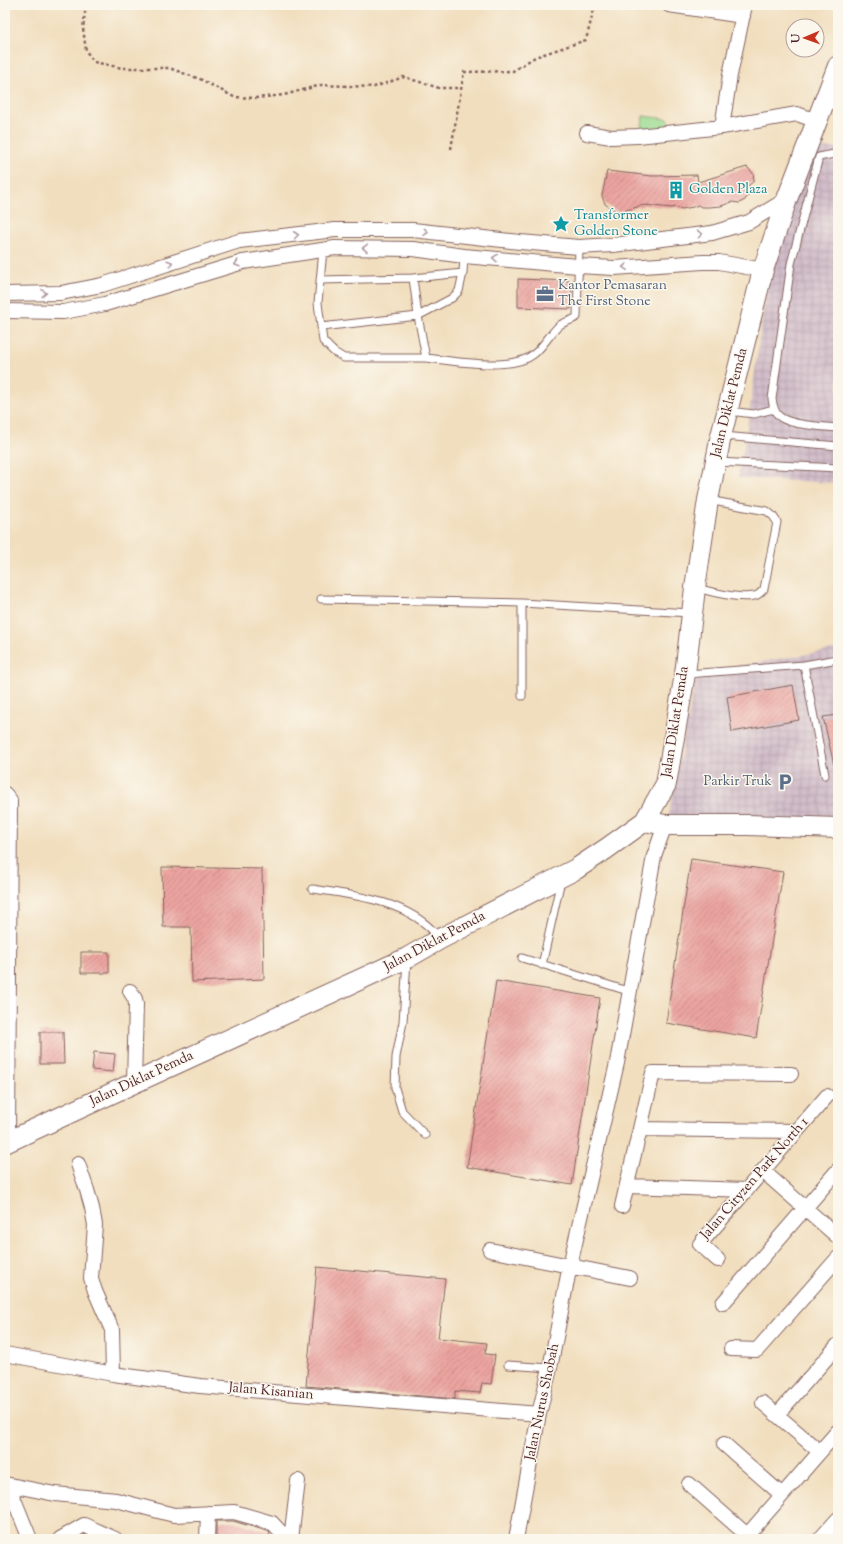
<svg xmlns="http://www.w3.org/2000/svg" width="843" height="1544" font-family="'Sorts Mill Goudy',serif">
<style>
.industrial{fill:url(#industrial-grid)}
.grass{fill:#9cdc92;stroke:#737e5e}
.building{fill:url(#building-hatch)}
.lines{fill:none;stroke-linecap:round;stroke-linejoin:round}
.lane-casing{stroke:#84625e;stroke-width:9}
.street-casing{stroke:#84625e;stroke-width:16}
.secondary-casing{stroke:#84625e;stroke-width:22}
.path{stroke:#84625e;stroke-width:2.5;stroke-dasharray:3 3;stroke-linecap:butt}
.lane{stroke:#fff;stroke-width:7}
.street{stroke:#fff;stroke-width:14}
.secondary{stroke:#fff;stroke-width:20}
.oneway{stroke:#ae9aa0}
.labels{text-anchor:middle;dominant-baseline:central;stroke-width:3;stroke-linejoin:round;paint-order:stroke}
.culture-label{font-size:14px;fill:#0d838f;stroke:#fbf7ec;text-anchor:start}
.service-label{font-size:14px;fill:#4e5e75;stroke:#fbf7ec;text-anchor:start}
.street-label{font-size:14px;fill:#4a1f2b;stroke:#fbf7ec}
</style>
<defs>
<pattern id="industrial-grid" width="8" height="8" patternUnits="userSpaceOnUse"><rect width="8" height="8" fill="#d1bdc9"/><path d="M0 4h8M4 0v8" fill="none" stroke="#b5a2ad"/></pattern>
<pattern id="building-hatch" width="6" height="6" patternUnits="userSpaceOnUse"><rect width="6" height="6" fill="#eca4a0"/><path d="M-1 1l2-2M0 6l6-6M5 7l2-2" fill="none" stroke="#c18583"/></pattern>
</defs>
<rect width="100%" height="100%" fill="#fbf7ec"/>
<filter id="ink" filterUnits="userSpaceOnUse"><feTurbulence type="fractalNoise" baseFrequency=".025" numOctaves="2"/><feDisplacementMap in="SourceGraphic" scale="8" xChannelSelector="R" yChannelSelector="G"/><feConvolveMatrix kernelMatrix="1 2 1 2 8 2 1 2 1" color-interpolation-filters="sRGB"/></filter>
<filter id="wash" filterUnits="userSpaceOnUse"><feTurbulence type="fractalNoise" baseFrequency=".012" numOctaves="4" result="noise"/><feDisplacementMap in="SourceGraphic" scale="16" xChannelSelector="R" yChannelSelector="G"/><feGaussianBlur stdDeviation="0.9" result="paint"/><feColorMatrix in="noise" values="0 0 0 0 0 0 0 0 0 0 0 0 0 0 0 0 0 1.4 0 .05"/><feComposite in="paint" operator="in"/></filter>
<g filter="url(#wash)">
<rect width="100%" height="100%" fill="#f1debe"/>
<path class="industrial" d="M810,148H838V483L738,478L747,429L770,262Z
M838,649V820L668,818L697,673Z"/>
<path class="grass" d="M643,116L669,119L667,131L642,128Z"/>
<g id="blocks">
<path class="building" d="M747,167L753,173L754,181L749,185V194L745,200L739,203L732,202L721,206L709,207H701L698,205L693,207L682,209L675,207L672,208L644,205L620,212L612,209L605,204L602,196L607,171L652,176L697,175L698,182Z
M518,279L572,281L571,309L518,307Z
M793,685L799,720L732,732L727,697Z
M838,715V764L834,765L823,717Z
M691,859L783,872L756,1038L666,1023Z
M162,867L262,869L264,979L192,982L191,927H163Z
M81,952H109V973H81Z
M496,981L600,998L572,1185L467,1167Z
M40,1032H63L64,1064H40Z
M94,1052L115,1054L113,1072L92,1070Z
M317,1267L445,1279L438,1338L487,1343L485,1354L495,1355L491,1384L482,1383L480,1393L455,1391V1399L306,1386Z
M216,1521H233L267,1531L270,1533L268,1539H216Z"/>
</g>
</g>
<g filter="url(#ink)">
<use href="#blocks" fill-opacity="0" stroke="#84625e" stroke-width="1"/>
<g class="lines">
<g class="lane-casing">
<path id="lane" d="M838,155L834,154L819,157L791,264L772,399C773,405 774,412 779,416C788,425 825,427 838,428
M323,250L318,303L323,341L334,352L344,358H426
M413,278L418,316L426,358C453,361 512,372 534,354C544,346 550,333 560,325C565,321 572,321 577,317L579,247
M320,280L413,278L463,273L464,256
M321,327L418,316L452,298L459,291L463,273
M729,411L754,414L774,409
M723,436L838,446
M716,462L838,468
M697,588C711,592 740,599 754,596C758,596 761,592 764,589L777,522L773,516L767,511L708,500
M321,599L522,603L690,613
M522,603V696
M804,665L825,775
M687,674L804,665L838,659
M312,889C355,895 411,901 439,938
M522,958L631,992
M407,960L403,1022L396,1057L395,1088L402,1111L425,1135
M542,965L561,880
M508,1365L550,1368"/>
</g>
<g class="street-casing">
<path id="street" d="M669,5L743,16
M722,127L730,75L745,5
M587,133L611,137L638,136L722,127L797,114L817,121
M5,294L61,293L102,285L239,241L335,230H413L520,242L579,247L613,245L712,233L749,222L787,199
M5,311L63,312L105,304L243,262L335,248L413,249L464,256L578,266L614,268L703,262H719L763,270
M5,794L10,800L8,1142
M130,991L135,999L136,1004L134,1083
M640,1129L797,1131
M78,1164L87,1190L92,1208L95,1225L91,1278L95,1291L112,1330L113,1374
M763,1171L838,1237
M627,1186L747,1190
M622,1206L653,1073L791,1074
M490,1250L630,1278
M718,1260L700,1244L827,1096
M723,1303L838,1170
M731,1349L757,1350L838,1258
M5,1354L113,1374L200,1386L539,1414
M763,1403L820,1452
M777,1415L838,1345
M724,1444L782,1495
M5,1484L55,1494L116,1500L174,1515L234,1512L272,1523L287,1539
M689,1484L747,1535
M13,1497L30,1539
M60,1539L84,1525L115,1539
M207,1539L208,1513
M291,1539L298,1481
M516,1539L539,1414L550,1368L570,1265L617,1063L654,856L665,825
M744,1539L838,1431
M820,1539L838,1519"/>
</g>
<g class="secondary-casing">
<path id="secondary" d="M645,821L665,825H748L838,828
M5,1143L134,1083L407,958L440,939L576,869L606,849L645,821L666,784L685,674L695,588L708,500L721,436L763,270L787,199L838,66"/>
</g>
<path class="path" d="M86,5L83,28L86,51L94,62L122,68H169L200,79L234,97L256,98L284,95L321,85L374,87L404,77L439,88H461
M451,149L464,72L513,71L535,57L586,40L595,5"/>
<use href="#lane" class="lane"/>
<use href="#street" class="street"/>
<use href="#secondary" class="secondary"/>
</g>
<defs><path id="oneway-chevron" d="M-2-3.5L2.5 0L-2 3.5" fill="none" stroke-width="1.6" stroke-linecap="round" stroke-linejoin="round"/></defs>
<g class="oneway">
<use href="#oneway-chevron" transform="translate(426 232) rotate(6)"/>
<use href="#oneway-chevron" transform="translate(700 234) rotate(-7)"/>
<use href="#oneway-chevron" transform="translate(296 235) rotate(-7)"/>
<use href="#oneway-chevron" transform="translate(365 248) rotate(-179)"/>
<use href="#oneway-chevron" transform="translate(495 258) rotate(-175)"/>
<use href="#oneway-chevron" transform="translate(170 263) rotate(-18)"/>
<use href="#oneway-chevron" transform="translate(237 264) rotate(164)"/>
<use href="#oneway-chevron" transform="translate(625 267) rotate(176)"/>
<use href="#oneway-chevron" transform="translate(44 293) rotate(-2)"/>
</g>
</g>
<defs>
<g id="building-bare" transform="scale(1.38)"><path d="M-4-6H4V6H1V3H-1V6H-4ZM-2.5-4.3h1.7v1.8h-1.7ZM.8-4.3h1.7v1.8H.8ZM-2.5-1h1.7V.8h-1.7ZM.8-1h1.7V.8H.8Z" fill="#0f9aa8" stroke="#fbf7ec" stroke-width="2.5" paint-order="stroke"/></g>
<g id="sight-bare" transform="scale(1.38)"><path d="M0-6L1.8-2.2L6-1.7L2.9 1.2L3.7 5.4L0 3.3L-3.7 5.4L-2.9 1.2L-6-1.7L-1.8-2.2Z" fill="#0f9aa8" stroke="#fbf7ec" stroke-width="2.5" paint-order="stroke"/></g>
<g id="office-bare" transform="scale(1.38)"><path d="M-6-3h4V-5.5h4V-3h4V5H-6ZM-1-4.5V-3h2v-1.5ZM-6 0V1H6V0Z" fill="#5c6f8a" stroke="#fbf7ec" stroke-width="2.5" paint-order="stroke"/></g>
<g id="parking-bare" transform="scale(1.38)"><path d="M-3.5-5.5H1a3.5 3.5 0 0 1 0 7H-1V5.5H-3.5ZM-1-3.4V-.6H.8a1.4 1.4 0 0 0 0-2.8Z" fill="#5c6f8a" stroke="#fbf7ec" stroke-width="2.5" paint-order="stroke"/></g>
</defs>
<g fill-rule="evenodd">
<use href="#building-bare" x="676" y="190"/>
<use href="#sight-bare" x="561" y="224"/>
<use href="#office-bare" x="545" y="294"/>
<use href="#parking-bare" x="785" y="782"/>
</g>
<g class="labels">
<g class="culture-label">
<text x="689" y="190">Golden Plaza</text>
<text x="574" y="216">Transformer<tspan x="574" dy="16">Golden Stone</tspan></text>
</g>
<g class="service-label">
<text x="558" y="286">Kantor Pemasaran<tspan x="558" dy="16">The First Stone</tspan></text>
<text x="772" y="782" text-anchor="end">Parkir Truk</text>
</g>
<g class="street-label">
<text transform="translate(730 403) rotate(-76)">Jalan Diklat Pemda</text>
<text transform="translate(676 722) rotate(-81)">Jalan Diklat Pemda</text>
<text transform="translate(435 942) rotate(-28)">Jalan Diklat Pemda</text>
<text transform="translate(142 1079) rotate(-25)">Jalan Diklat Pemda</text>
<text transform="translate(755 1179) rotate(-49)">Jalan Cityzen Park North 1</text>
<text transform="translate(271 1392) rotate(5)">Jalan Kisanian</text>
<text transform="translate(543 1402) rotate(-78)">Jalan Nurus Shobah</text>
</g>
</g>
<rect width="843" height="1544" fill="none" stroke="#fbf7ec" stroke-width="20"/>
<g transform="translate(805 38) rotate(268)"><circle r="19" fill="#fbf7ec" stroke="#b4a19f"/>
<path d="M0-3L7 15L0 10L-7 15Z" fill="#c8321e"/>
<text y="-6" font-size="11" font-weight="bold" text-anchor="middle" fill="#4a1f2b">U</text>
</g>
</svg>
